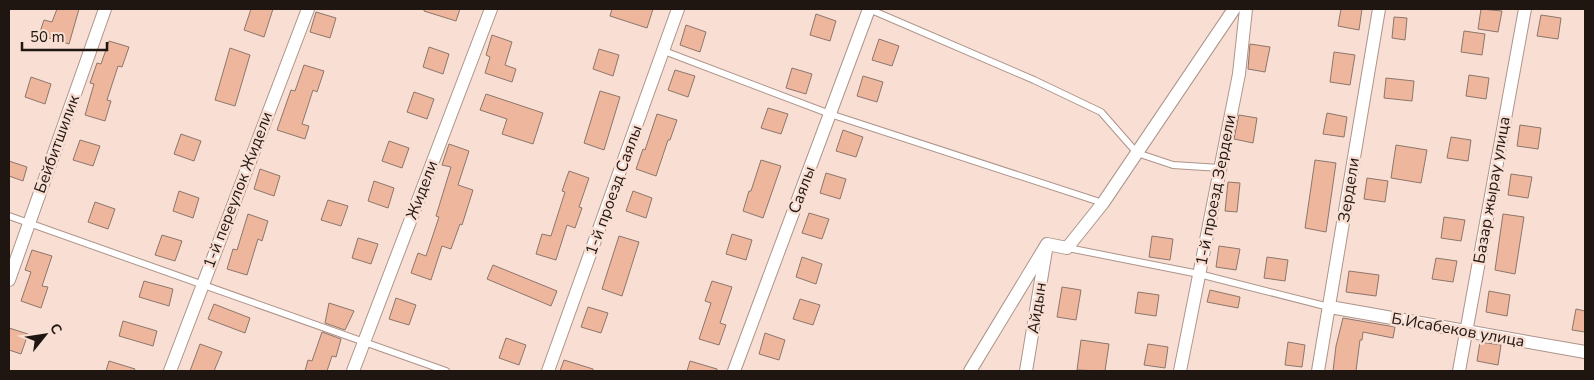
<svg xmlns="http://www.w3.org/2000/svg" width="1594" height="380" font-family="'Nunito Sans',sans-serif">
<style>
.building{fill:#edb69d;stroke:#8d766c}
.lines{fill:none;stroke-linecap:round;stroke-linejoin:round}
.service-casing{stroke:#ad948a;stroke-width:8}
.minor-casing{stroke:#ad948a;stroke-width:14}
.service{stroke:#fff;stroke-width:6}
.minor{stroke:#fff;stroke-width:12}
.labels{text-anchor:middle;dominant-baseline:central;stroke-width:5;stroke-linejoin:round;paint-order:stroke}
.street-label{font-size:16px;fill:#1f1612;stroke:#f9dfd3}
</style>
<rect width="100%" height="100%" fill="#f9dfd3"/>
<path class="building" d="M57,9H79L69,44L39,35L44,20L52,22Z
M251,9H273L264,37L244,30Z
M424,9H460L456,21L424,11Z
M612,9H653L647,28L610,16Z
M1341,9H1362L1359,30L1338,26Z
M1481,9L1502,11L1498,32L1478,29Z
M316,12L336,18L330,38L310,32Z
M816,14L836,21L830,41L810,35Z
M1541,15L1561,18L1558,39L1537,36Z
M1394,17L1407,18L1405,40L1392,38Z
M686,25L706,32L700,52L680,45Z
M1464,31L1485,34L1482,55L1461,52Z
M492,35L512,42L505,65L516,69L512,82L485,73L490,57L486,55Z
M879,39L899,46L892,66L872,60Z
M109,41L129,47L122,67L118,66L107,100L111,101L105,121L85,115L94,84L90,83L97,63L101,64Z
M1250,44L1270,47L1265,72L1248,69Z
M429,47L449,54L443,74L423,67Z
M230,48L250,55L235,106L215,100Z
M599,49L619,55L613,76L593,69Z
M1334,52L1355,55L1350,85L1330,82Z
M304,65L324,71L317,92L313,90L302,124L309,126L305,139L277,130L291,90L295,91Z
M792,68L812,74L806,94L786,88Z
M675,70L695,76L688,97L668,90Z
M1469,75L1489,78L1486,99L1466,96Z
M863,76L883,82L877,102L857,96Z
M31,77L51,84L45,104L25,97Z
M1386,78L1414,81L1412,101L1384,98Z
M600,91L620,97L604,150L584,143Z
M414,92L434,99L427,119L407,112Z
M486,94L543,113L533,144L502,134L507,119L480,110Z
M768,108L788,114L781,134L761,128Z
M1327,113L1347,117L1344,137L1323,134Z
M657,114L677,120L670,140H668L656,176L636,169L643,149L645,150Z
M1239,115L1257,118L1253,143L1234,139Z
M1520,125L1541,128L1538,149L1517,146Z
M843,130L863,137L856,157L836,151Z
M181,134L201,141L194,161L174,154Z
M1451,137L1471,140L1468,161L1447,158Z
M80,140L100,146L93,166L73,160Z
M389,141L409,148L402,168L382,161Z
M449,144L469,151L458,185L473,190L462,225L460,224L451,249L442,246L431,280L411,273L418,253L426,256L439,217L436,216L451,167L442,165Z
M1396,145L1427,150L1421,183L1391,178Z
M761,160L781,166L763,218L743,211L749,191H751Z
M1315,160L1336,163L1326,232L1305,228Z
M9,161L27,167L23,181L9,176Z
M260,169L280,176L274,196L254,189Z
M569,171L589,178L579,207L582,208L575,228L567,225L556,260L536,254L542,234L551,236L565,192L562,191Z
M826,173L846,179L840,199L820,193Z
M1511,174L1532,177L1528,198L1508,195Z
M1367,178L1388,181L1385,202L1364,199Z
M374,181L394,188L388,208L368,201Z
M1228,182L1240,183L1237,212L1225,211Z
M179,191L199,198L193,218L173,211Z
M633,191L652,198L646,218L626,211Z
M328,200L348,206L341,226L321,220Z
M95,202L115,209L108,229L88,222Z
M809,213L829,219L822,239L802,233Z
M248,214L268,221L262,241L258,239L247,275L227,269L233,249L237,250Z
M1503,214L1524,217L1515,274L1495,270Z
M1444,217L1465,220L1461,241L1441,238Z
M732,234L752,240L746,260L726,254Z
M162,235L182,241L175,261L155,255Z
M619,236L639,242L622,296L602,289Z
M1152,236L1173,239L1170,260L1149,257Z
M358,238L378,244L371,264L352,258Z
M1219,246L1240,249L1236,270L1216,267Z
M32,250L52,256L42,286L48,287L41,308L21,301L31,272L25,270Z
M802,257L822,264L816,284L796,277Z
M1267,257L1288,260L1285,281L1264,278Z
M1436,258L1457,261L1453,282L1432,279Z
M493,265L557,291L551,306L487,279Z
M1349,271L1379,275L1376,296L1346,292Z
M144,281L173,289L169,306L139,297Z
M712,281L732,287L720,323L726,325L719,345L699,339L711,303L705,301Z
M1062,287L1081,290L1076,320L1057,317Z
M1210,290L1240,297L1238,308L1207,302Z
M1489,291L1510,295L1507,316L1486,312Z
M1138,292L1159,295L1156,316L1135,313Z
M396,298L416,305L409,325L389,319Z
M800,299L820,305L813,325L793,319Z
M329,303L354,311L345,330L325,323Z
M214,304L250,318L245,333L208,319Z
M588,307L608,313L601,333L581,327Z
M1576,309L1585,311V332L1572,330Z
M1343,318L1395,327L1393,338L1363,332L1362,340H1360L1356,371H1333L1336,346Z
M123,321L157,331L153,346L119,336Z
M9,328L28,334L21,354L9,350Z
M322,332L341,339L336,357L332,356L327,371H305L308,360L312,361Z
M765,333L785,340L779,360L759,354Z
M506,338L526,345L519,365L499,358Z
M1081,340L1109,344L1105,371L1077,370Z
M1288,342L1305,345L1302,367L1285,365Z
M1480,342L1501,345L1498,365L1477,361Z
M200,344L222,352L214,371H190Z
M1148,344L1168,347L1165,368L1144,365Z
M564,360L593,369V371H560Z
M109,361L135,369L134,371H106Z
M690,361L717,369V371H687Z"/>
<g class="lines">
<g class="service-casing">
<path id="service" d="M869,9L1034,80L1101,112L1137,153L1173,165L1220,168
M664,51L830,114L1103,203
M9,216L446,371
M1068,248L1199,274L1329,307"/>
</g>
<g class="minor-casing">
<path id="minor" d="M9,280L105,9
M1330,307L1585,352
M170,371L308,9
M353,371L491,9
M548,371L678,9
M734,371L869,9
M970,371L1047,244L1067,248L1103,203L1234,9
M1026,371L1046,250
M1180,371L1239,74L1246,9
M1318,371L1379,9
M1459,371L1525,9"/>
</g>
<use href="#service" class="service"/>
<use href="#minor" class="minor"/>
</g>
<g class="labels">
<g class="street-label">
<text transform="translate(57 144) rotate(-70)">Бейбитшилик</text>
<text transform="translate(238 190) rotate(-69)">1-й переулок Жидели</text>
<text transform="translate(422 190) rotate(-69)">Жидели</text>
<text transform="translate(614 190) rotate(-70)">1-й проезд Саялы</text>
<text transform="translate(802 190) rotate(-70)">Саялы</text>
<text transform="translate(1216 190) rotate(-79)">1-й проезд Зердели</text>
<text transform="translate(1349 190) rotate(-81)">Зердели</text>
<text transform="translate(1492 190) rotate(-80)">Базар жырау улица</text>
<text transform="translate(1037 308) rotate(-81)">Айдын</text>
<text transform="translate(1458 330) rotate(10)">Б.Исабеков улица</text>
</g>
</g>
<rect width="1594" height="380" fill="none" stroke="#1f1612" stroke-width="20"/>
<g transform="translate(45 335) rotate(60)" stroke="#f9dfd3" stroke-width="4" paint-order="stroke">
<path d="M0-4L9 19L0 12L-9 19Z" fill="#1f1612"/>
<text y="-8" font-size="14" font-weight="bold" text-anchor="middle" fill="#1f1612">С</text>
</g>
<path d="M22 42v8h85v-8" fill="none" stroke="#1f1612" stroke-width="2.5"/>
<text x="30" y="42" font-size="15" fill="#1f1612" stroke="#f9dfd3" stroke-width="4" paint-order="stroke">50 m</text>
</svg>
